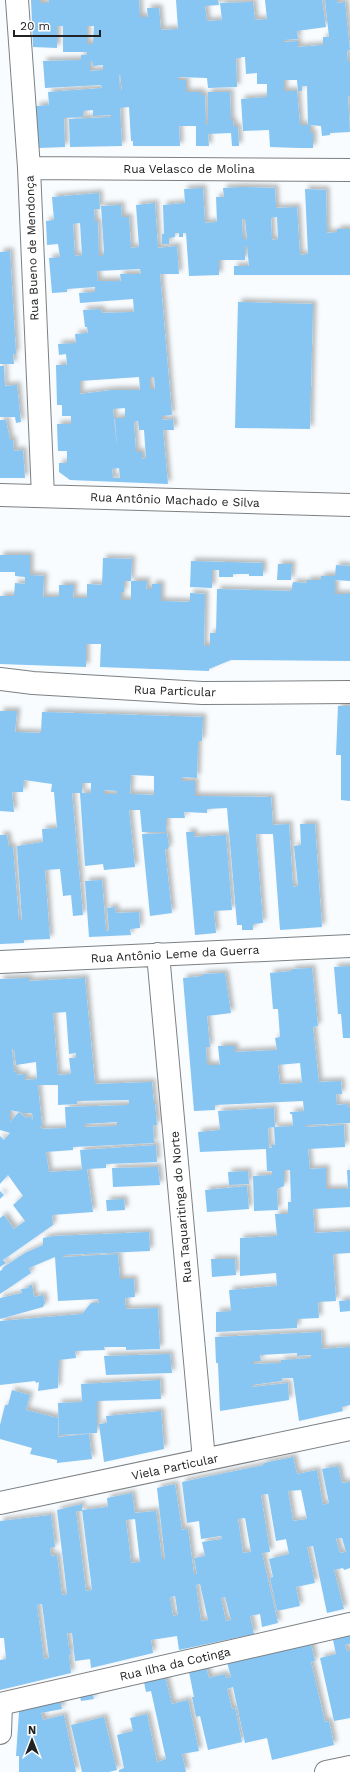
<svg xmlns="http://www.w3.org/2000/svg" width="350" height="1772" font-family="'Work Sans',sans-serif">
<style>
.building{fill:#87c5f3;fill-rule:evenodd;filter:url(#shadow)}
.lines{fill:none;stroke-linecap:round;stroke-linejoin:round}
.minor-casing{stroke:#7d8083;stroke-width:24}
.minor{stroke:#fff;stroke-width:22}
.labels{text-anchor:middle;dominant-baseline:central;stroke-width:3;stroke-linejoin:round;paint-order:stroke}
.street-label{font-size:12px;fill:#212223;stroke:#fff}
</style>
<defs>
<filter id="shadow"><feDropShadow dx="3.5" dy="-3.5" stdDeviation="2" flood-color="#0004"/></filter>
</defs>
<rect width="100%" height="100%" fill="#f8fcfe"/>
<path class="building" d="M31,0H40V3H49V0H139L140,17H148L147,8H159L161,30L178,29L176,0H218L219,5L205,6L207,21L222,20L220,3L253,2L255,20L267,19L265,0H322L326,27L297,31L298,39L284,40V42L298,41V47L323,45V37H329L325,0H337V3L345,2L350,50L347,51L348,62H350V96H348L350,132L330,133V135L322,136L321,126L310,125V133H313V148H300L270,147L269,130L243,131L241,99L267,97V84H257V73L246,74L245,57H241V58H236L237,87L208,88L207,78L178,77V80H186V92H201V95H205L206,125L208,124V92H230L231,121H233L234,127H238L239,146H232L231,133L208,134L209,146H196V126H179L180,146H133V141H131L129,107L120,108L122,146L70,147L69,119L111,117V115L93,116V110L83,111V117L64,118L65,147L39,148L36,106L49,105L48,92L102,88L101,85L45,88L43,61L81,60V55H87V52H63V26H57V48L33,47ZM87,26H94L93,44H87ZM90,61H92L93,66L103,65V70L90,71ZM119,74H120L122,90H120ZM284,80H297L298,91H302V86H307L308,125H300L297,91H284Z
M242,187L275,188L276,208L297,207L300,255L308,254L305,189L326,190L327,233L337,232V229H350V275H234V266H249L247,246H245V260H219V275L189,276L186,233H183V237H179V233H175V237L169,238V244H162V234H164L163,205L185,203L184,189L203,188L205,223L217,222L216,197H224L223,188ZM277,217L278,239L272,240L271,218ZM242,219H245L247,239H243Z
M99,193L100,209H94L95,222H98L99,256H103L104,251L101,206L121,205L122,217H129L131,248L139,247L136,205L155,203L158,248L177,246L179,274H160L172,415L162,416V420L173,419L174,430H163L168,484L70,480L59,472V463H67V451H58L57,424H71V416H62V405H57L56,365H67L66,354L59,355L58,344L76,343L75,334L88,333L87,327H85L83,310L101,309L102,313L134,312L133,299L80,303L79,293L95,292V287L67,289V292L52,293L49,258L60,257L58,244L47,245L46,221L54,220L52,197ZM80,223L82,255L75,256L73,224ZM140,269L141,274H120L121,281H98L97,271ZM139,377L140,390H112L80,394V381ZM150,377H154L155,389H150ZM125,408V418H115L117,449L113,409ZM138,421L139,430H144L146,458L142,459V452H136L134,422ZM119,468L120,478H113L112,469Z
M10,251L16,354H13L14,364H0V252Z
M238,302L313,304L310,429L235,428Z
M0,366H4L5,386L17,385L21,422L16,423L15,417H0Z
M0,420H6L10,440H13L14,451L23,450L25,478H0Z
M0,555H30V575L44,576L43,597H59V585H74L73,598H87V584L102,585L103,558L132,559L131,581H124V592H121V600H131V581H147L146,589H152V584H161V601L190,602V593L205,594L204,646H210V633H216L217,589L291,591L293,582L307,583V580H321V576H335L336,565L350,566V581L335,580V594H350V661L231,660L209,669V671L100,667L101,644H86V667L0,664V596H14L15,583L25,584V577L15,576V572H0Z
M191,561L263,563V576H249V574H233V577H219V570H212V588L190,587Z
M278,564H292L291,580H277Z
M338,706H350V801L341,800V755H336Z
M0,711H17L15,732L41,733L42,712L203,717L202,741H198L197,778L182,777V781H195V796L271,797L273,825L289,824L293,887L298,886L294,846L301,845L300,824H315L322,927L280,930L273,834H256L263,923L253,924V930H242V925H237L227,808L207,809V813L184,812L185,818H166V832H142L140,810H129L135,867L104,870L103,864L85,866L80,793H72L83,915L73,916L71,895L63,896L60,869L45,870L50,939L24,940V943L0,944V835H7L9,847H13L19,920H22L17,846L43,842L42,829L57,828L54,792H51L52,784L24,780L23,792H12L14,812L0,811ZM131,775L154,776V795L130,794ZM82,783H91V793H82ZM104,790L117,791V794H104Z
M186,832H194V837L226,835L232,910L214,911L216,933L195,935Z
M167,833L169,846L168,849H165L172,913L150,916L142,834Z
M102,880L106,931L109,930L107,908L115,907L116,913L139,912L140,928L130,929L131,935L89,937L85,881Z
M350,966V1038H343L341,1014H338L334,967Z
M312,968L318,1026L313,1027L319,1082L341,1081L342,1094H336L337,1105L348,1104L347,1107H350V1123L306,1125V1127L344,1125L345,1147L308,1149L310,1169L326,1168V1189H348L347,1170H350V1207L313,1209L315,1233L350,1231V1253L333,1254L336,1301L318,1302L319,1318L297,1319V1328L216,1332V1312L231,1311L229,1290L277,1286L276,1273L240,1276V1238L277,1236L275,1214H288V1202H291L290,1170H284V1186L277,1189L278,1210L254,1211L253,1176L272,1175V1171H267L266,1149L200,1152L198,1132L220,1130L218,1111L274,1108L275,1127L268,1128L269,1148H272L271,1145H275L274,1127L293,1126L292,1114H290V1112L304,1111L303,1101L215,1105V1110L194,1111L183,978L203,976V974L225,973L231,1013L207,1016L210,1047H206L207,1065H220L218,1046H235V1052L277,1050L275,1038L280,1037L278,1009H273L270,973L292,971V969ZM300,1063L302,1083L280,1084L278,1065Z
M29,978V981L85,978L95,1084L152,1082L154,1104H155L157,1125H153L154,1143L73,1147V1150L46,1152L49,1172L82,1170L80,1150L156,1145L157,1162L106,1164V1168L87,1169L93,1212L52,1215L53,1225L3,1260L6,1263L0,1267V1218L4,1215L14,1229L25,1221L13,1205L23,1196L8,1175L0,1184V1136L4,1140L10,1133L0,1130V979ZM66,1012L69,1054L76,1053V1058H69L71,1074L58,1075L53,1013ZM5,1049H14L16,1065L36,1062L37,1079L25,1080V1074L17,1075V1071L14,1072L12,1049ZM38,1085H58V1105L77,1104V1101L129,1100V1105L65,1107L66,1128L43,1129L39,1126H42ZM13,1110V1111L21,1112V1113H32L33,1120L29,1116L26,1118L19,1112L10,1122V1111ZM117,1122V1126L84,1127V1124Z
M158,1167L160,1185L113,1187L112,1168Z
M248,1171L249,1184L229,1185L228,1172Z
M247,1186L249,1209L207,1212L205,1190Z
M0,1191L4,1195L0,1199Z
M124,1199L125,1210L107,1211L106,1200Z
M149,1232L150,1251L63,1255V1257L118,1254L120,1279H134L135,1297L125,1298L126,1309L158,1308L160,1349L126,1350V1347H104L105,1350L75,1351L76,1358L59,1360L58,1388L38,1391L39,1382L36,1383L35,1381L0,1385V1321L82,1314L91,1303H99L98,1299L58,1301L55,1257L29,1268L31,1273L0,1294V1271L3,1269L2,1268L25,1253L43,1245V1238L54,1236Z
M211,1259H235L236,1275L212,1277Z
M32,1285L34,1297L43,1295L45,1303L43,1307L0,1319V1298L22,1293L21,1289L29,1288L28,1286Z
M350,1300V1311L340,1312L339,1301Z
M321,1332L322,1349L350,1347V1405L342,1407L343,1411L299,1421L293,1378H282V1381L252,1385V1387L288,1383L289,1400L220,1411L218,1363H216L215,1337ZM297,1353V1356L311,1355V1358L281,1360V1363L253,1364V1361H261L260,1355Z
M170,1354L172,1373L106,1375L104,1356Z
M160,1380L161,1399L97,1401V1433L59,1435L58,1403L82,1402L81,1384Z
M12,1390L30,1395L26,1410L58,1418V1437L89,1434L92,1459L57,1463V1460L30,1454L32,1448L0,1439V1425L5,1405H8Z
M161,1411L164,1449L104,1462L99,1424L107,1423L106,1416Z
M293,1457L297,1474L317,1470L323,1505L329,1503L322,1469L338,1466L342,1483L350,1482V1568L344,1570L343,1568L334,1570L344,1609L327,1613L313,1546L307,1547L315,1583L296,1587L300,1606L277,1611L270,1578L273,1577L269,1559L289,1554L286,1539L276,1541L268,1494L261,1495L270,1552L262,1553L278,1623L262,1627L260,1614L250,1616L254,1634L179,1650L177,1636L151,1640L153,1653L91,1668L90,1659L75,1661L72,1633H67L69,1648H70L71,1654L69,1655L71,1673L0,1690V1660L6,1659L4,1638H0V1521L51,1515L55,1547L50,1548L51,1556L57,1555L62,1595L67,1594L57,1510L82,1504V1511H76L86,1591L92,1590L82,1510L108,1507L107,1498L132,1493L135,1513L156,1511L162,1559H165L157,1488L175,1484L182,1530L188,1529L194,1574H197L194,1558L205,1556L202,1542L222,1539L221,1536L201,1539L199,1521L187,1523L182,1482L264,1465V1463ZM301,1490L307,1519L293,1521L288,1491ZM245,1518L251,1552L243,1553L238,1519ZM135,1519L140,1562L131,1563L126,1520ZM342,1538L346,1552L340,1553L336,1539ZM200,1584L208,1620L201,1621L196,1585ZM175,1596L178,1615L173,1616L170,1597ZM225,1597L231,1620L226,1621L221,1598ZM42,1604L49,1658L44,1659L37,1605Z
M350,1631V1644L345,1645L347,1651L350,1650V1718L334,1721L320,1658L336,1654L332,1635Z
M310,1640L315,1661L311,1662L325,1722L329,1721L334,1745L272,1760L267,1738L245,1743L233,1687L227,1689L232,1709L235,1708L242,1742L208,1750L200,1716L196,1717L192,1697H194L188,1667L205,1663L209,1678L225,1674L226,1678L231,1677L226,1658Z
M164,1672L172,1704L188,1700L199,1751L182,1754L186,1772H119V1770L124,1768L117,1735L133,1731L130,1718L147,1714L157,1762L166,1759L151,1691L146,1692L143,1677Z
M91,1688L94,1699L81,1701L79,1691Z
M59,1695L62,1709L41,1713L43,1720L64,1715L76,1772H19V1756H16L19,1712L23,1706Z
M104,1717L117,1770L109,1772H82L71,1725Z"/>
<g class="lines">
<g class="minor-casing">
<path id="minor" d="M17,0L29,168L43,496
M29,168L350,170
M0,495L350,505
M0,679L33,683L202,693L350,692
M158,954L204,1460
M0,962L350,946
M0,1503L350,1429
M0,1704L350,1624
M0,1733L1,1704
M326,1772L350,1767"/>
</g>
<use href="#minor" class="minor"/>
</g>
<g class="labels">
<g class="street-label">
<text x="189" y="169">Rua Velasco de Molina</text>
<text transform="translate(32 248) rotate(-92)">Rua Bueno de Mendonça</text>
<text transform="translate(175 500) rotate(2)">Rua Antônio Machado e Silva</text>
<text transform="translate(175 691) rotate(2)">Rua Particular</text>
<text transform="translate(175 954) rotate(-3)">Rua Antônio Leme da Guerra</text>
<text transform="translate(181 1207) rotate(-95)">Rua Taquaritinga do Norte</text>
<text transform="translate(175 1467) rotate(-12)">Viela Particular</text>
<text transform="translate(175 1664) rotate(-13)">Rua Ilha da Cotinga</text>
</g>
</g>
<g transform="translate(32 1740)" stroke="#ffffff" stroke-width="3" paint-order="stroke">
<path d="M0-3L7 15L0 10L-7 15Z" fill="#212223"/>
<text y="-6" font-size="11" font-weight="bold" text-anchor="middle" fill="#212223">N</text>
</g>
<path d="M14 30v6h86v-6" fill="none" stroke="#212223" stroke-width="2"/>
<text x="20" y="30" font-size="12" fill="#212223" stroke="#ffffff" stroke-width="3" paint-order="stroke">20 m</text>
</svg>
